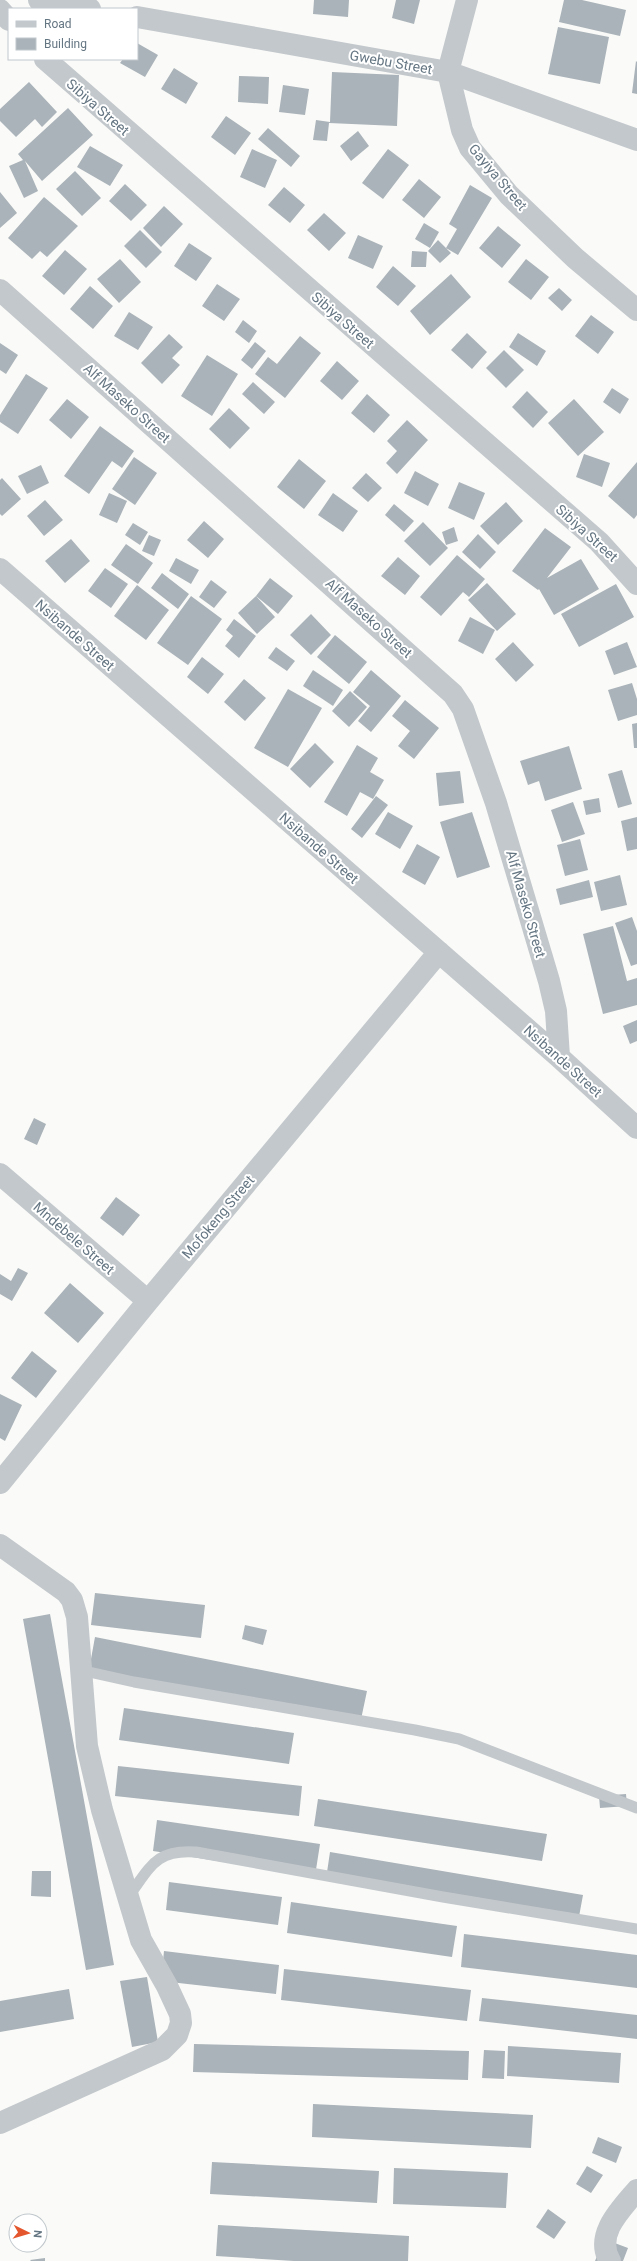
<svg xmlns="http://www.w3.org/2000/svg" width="637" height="2261" font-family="Roboto,sans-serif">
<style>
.building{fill:#aab3b9}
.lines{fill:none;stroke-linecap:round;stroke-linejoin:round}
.service{stroke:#c3c8cc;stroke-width:11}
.minor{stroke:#c3c8cc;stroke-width:22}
.labels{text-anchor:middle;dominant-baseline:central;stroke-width:4;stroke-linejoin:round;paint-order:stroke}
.street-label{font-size:14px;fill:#657683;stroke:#fff}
</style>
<rect width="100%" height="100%" fill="#fafaf8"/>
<path class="building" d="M314,0H349L348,17L313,14Z
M396,0H420L414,24L392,18Z
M564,0H582L626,10L620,36L559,22Z
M558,27L609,37L600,84L548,74Z
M137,43L158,55L145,77L120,63L123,59H137Z
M636,61L637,62V94L632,93Z
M174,68L198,83L186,104L161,89Z
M332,72L399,75L397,126L329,123L327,141L313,140L316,120L330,122Z
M239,76L269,77L268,104L238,102Z
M29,82L57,112L42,127L35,119L16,137L0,121V109Z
M283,85L309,89L305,115L279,112Z
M68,108L93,135L42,181L25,161L38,191L24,198L9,166L23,160L18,154Z
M226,116L251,133L235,155L211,137Z
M268,128L300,156L291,167L258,139Z
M358,131L369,146L351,161L340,146Z
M90,146L123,165L110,186L77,167Z
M252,149L277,160L265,188L240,177Z
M388,149L409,165L383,199L362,183Z
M75,171L101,198L82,216L56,189Z
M419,179L441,197L424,218L402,200Z
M125,184L147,205L131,221L109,201Z
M470,185L492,198L458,255L446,248L457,229L449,224Z
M284,187L305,205L290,223L268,205Z
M0,192L17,213L0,228Z
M44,197L78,226L47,257L40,251L32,259L8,238Z
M164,206L183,224L161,247L143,228Z
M324,213L346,233L329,251L307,230Z
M424,223L439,232L430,248L415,239Z
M498,226L521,245L502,268L479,248Z
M140,230L162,252L146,268L124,246Z
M358,235L383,246L373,269L348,258Z
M438,240L451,253L440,263L428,251Z
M189,243L212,258L196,281L174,266Z
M65,250L87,269L64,295L42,276Z
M412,251L427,252L426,267H411Z
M120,259L141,282L119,303L97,279Z
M526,259L549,277L531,300L508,282Z
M393,266L416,286L398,306L376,287Z
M451,274L471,297L430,335L410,311Z
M217,284L240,299L224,321L202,306Z
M90,286L113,306L93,329L70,309Z
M559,288L572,300L562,311L548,298Z
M129,312L153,327L138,350L114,336Z
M591,315L614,332L598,354L575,336Z
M243,320L257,331L249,343L235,332Z
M467,333L487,352L472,369L451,350Z
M518,333L546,351L537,366L509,347Z
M169,334L183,347L172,358L180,365L162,384L141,363Z
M300,336L321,353L285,398L255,374L268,357L277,364Z
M255,342L266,351L252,369L241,360Z
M0,343L18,355L6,374L0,370Z
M504,350L524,370L506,388L486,368Z
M207,355L238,374L212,416L181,396Z
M337,361L359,381L342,400L320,381Z
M26,374L48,388L18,434L0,422V415Z
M253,382L275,402L264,414L242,394Z
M612,388L629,399L620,414L603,402Z
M527,391L548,412L533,428L512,407Z
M367,394L390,415L374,433L351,413Z
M67,399L89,417L71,439L49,420Z
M574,399L604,432L578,456L548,423Z
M229,408L250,428L230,449L209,429Z
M407,420L428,440L397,474L386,463L397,451L387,441Z
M100,426L134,451L122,468L112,461L89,494L64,476Z
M584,454L610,463L602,487L576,477Z
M134,457L157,473L135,505L112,489Z
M299,459L326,481L304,509L277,487Z
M637,462V515L634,519L608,496Z
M41,465L49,483L27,494L18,476Z
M415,471L439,484L428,506L404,493Z
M366,473L382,488L368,502L352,488Z
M2,478L21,499L2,516L0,514V480Z
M459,482L485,493L474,520L448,508Z
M109,493L127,501L117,523L99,515Z
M333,493L358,511L343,532L318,515Z
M45,500L63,520L44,536L27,516Z
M506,502L523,521L498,545L480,526Z
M394,504L414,521L404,532L385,515Z
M204,521L224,539L208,558L187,540Z
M423,522L448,548L430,566L404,541Z
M133,523L148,532L140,545L125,535Z
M454,527L458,541L446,545L442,532Z
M545,528L571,547L547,578L581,559L599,589L554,615L539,589L538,590L512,571Z
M478,534L496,552L480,569L462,552Z
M149,535L161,540L154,556L142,551Z
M71,539L90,561L65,583L45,561Z
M126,544L153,563L138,584L111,565Z
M457,555L485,579L469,597L463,592L441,616L420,597Z
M398,557L420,576L405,595L381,576Z
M176,558L199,570L191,584L169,571Z
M105,568L128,584L111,608L88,591Z
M162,573L189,594L178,609L151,588Z
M270,578L293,596L278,614L256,596Z
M211,580L227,592L214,608L199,597Z
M487,583L516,614L497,631L468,600Z
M616,584L634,617L579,647L561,614Z
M137,585L169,610L146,640L114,616Z
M191,596L222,619L188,665L157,643Z
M256,596L275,617L257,634L238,613Z
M311,614L331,635L311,655L290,635Z
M470,617L495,630L483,654L458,641Z
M234,619L256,636L239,658L225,646L233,636L226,630Z
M335,635L367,662L349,684L317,657Z
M513,642L534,665L516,682L495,659Z
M627,642L637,667L614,675L605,651Z
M276,647L295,661L287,671L268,658Z
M202,657L224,674L208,694L187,677Z
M313,670L343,690L333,706L303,686Z
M371,670L401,696L371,732L358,721L370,706L353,692Z
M244,679L266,698L245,721L224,702Z
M632,683L637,699V715L618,721L608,690Z
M288,689L322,708L288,767L254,748Z
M350,691L367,707L349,727L332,711Z
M405,700L439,728L414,759L398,746L410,731L392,716Z
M637,723V748H634L632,724Z
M315,743L334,762L310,788L290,769Z
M357,745L378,758L370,772L384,780L373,799L360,792L347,816L324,802Z
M569,746L582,789L545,801L539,781L528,785L520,761Z
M622,770L632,804L618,808L608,774Z
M460,771L464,803L439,806L436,773Z
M376,796L388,805L362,838L351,829Z
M599,798L601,812L586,815L583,801Z
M573,802L585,834L562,842L551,810Z
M388,812L413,826L400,849L375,834Z
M472,812L490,867L457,878L440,822Z
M637,817V849L627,851L621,821Z
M580,839L588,870L565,876L557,845Z
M417,844L440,857L425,885L402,872Z
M620,875L627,905L601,911L594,882Z
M589,880L593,897L560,905L556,889Z
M632,917L637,931V964L631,966L615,923Z
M613,926L627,981L637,978V1005L603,1014L583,934Z
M637,1020V1041L630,1044L623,1026Z
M34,1118L46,1124L37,1145L24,1139Z
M116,1197L140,1215L123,1236L100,1218Z
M18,1268L28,1273L12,1301L0,1294V1274L11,1281Z
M70,1283L104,1313L78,1343L44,1313Z
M32,1351L57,1371L36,1398L11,1378Z
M0,1394L22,1405L5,1441L0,1438Z
M95,1593L205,1605L201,1638L91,1625Z
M50,1614L114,1965L86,1970L23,1619Z
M245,1625L267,1630L263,1645L242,1639Z
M95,1637L367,1691L360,1724L89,1670Z
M124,1708L294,1733L289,1764L119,1740Z
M118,1766L302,1786L299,1816L115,1796Z
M626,1794L627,1806L600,1808L599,1796Z
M318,1799L547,1834L542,1861L314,1826Z
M157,1820L320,1844L315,1876L153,1851Z
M330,1852L583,1895L578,1922L326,1879Z
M32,1871H51V1897L31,1896Z
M169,1882L282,1897L278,1925L166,1910Z
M291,1902L457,1926L452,1957L287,1933Z
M464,1934L637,1955V1988L461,1967Z
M164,1951L279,1965L276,1994L161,1981Z
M284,1969L471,1990L467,2021L281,2000Z
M147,1977L158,2042L132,2047L120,1981Z
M69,1989L74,2019L0,2032V2001Z
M482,1998L637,2015V2039L479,2021Z
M194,2044L469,2051L468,2080L193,2072Z
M508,2046L621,2053L619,2083L507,2076Z
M484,2050L505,2051L504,2079L482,2078Z
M313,2104L533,2115L531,2148L312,2137Z
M598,2137L622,2147L616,2163L592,2153Z
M212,2162L379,2171L377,2203L210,2194Z
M587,2166L603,2175L591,2193L576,2184Z
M394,2168L508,2173L506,2208L393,2204Z
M548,2209L566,2222L554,2239L536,2227Z
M218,2225L409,2236L408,2261H294L216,2256Z
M604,2239L628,2248L623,2261H595Z
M45,2258V2261H31L30,2260Z"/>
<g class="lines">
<path class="service" d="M80,1670L134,1682L415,1730L459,1739L637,1808
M128,1897C150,1868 155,1849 196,1852L443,1897L637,1929"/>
<path class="minor" d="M39,0L90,9
M467,0L448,72L462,130L470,148L509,195L575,258L637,310
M0,10L9,20
M137,17L448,72L637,140
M45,59L599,542L637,584
M0,290L453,694L463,709L496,803L549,981L556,1011L559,1057
M0,569L559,1057L637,1128
M0,1174L148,1301
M0,1483L148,1301L439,952
M0,1545L66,1592L72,1600L77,1617L87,1746L102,1810L141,1940L167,1986L180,2014L181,2023L177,2035L162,2050L0,2123
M610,2261C594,2235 621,2209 637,2190"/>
</g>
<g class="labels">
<g class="street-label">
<text transform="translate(391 62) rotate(10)">Gwebu Street</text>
<text transform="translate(98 107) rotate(41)">Sibiya Street</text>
<text transform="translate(498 177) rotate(50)">Gayiya Street</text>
<text transform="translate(343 320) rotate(41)">Sibiya Street</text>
<text transform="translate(127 403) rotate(42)">Alf Maseko Street</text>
<text transform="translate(587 533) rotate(42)">Sibiya Street</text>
<text transform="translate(369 618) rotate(42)">Alf Maseko Street</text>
<text transform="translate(75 635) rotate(41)">Nsibande Street</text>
<text transform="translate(319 848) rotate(41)">Nsibande Street</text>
<text transform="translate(526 904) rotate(74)">Alf Maseko Street</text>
<text transform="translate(563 1061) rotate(42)">Nsibande Street</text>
<text transform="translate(218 1217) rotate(-50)">Mofokeng Street</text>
<text transform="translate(74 1238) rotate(41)">Mndebele Street</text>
</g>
</g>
<rect x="8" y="8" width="130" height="52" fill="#ffffff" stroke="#c1c8cd"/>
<rect x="16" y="21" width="20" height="6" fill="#c3c8cc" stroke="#c1c8cd"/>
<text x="44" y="28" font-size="12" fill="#657683">Road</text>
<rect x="16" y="38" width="20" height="12" fill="#aab3b9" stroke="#c1c8cd"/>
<text x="44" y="48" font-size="12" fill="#657683">Building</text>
<g transform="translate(28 2233) rotate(95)"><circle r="19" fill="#ffffff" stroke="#c1c8cd"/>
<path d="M0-3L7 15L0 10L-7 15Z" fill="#e4572e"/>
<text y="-6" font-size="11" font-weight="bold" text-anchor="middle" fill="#657683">N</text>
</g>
</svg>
